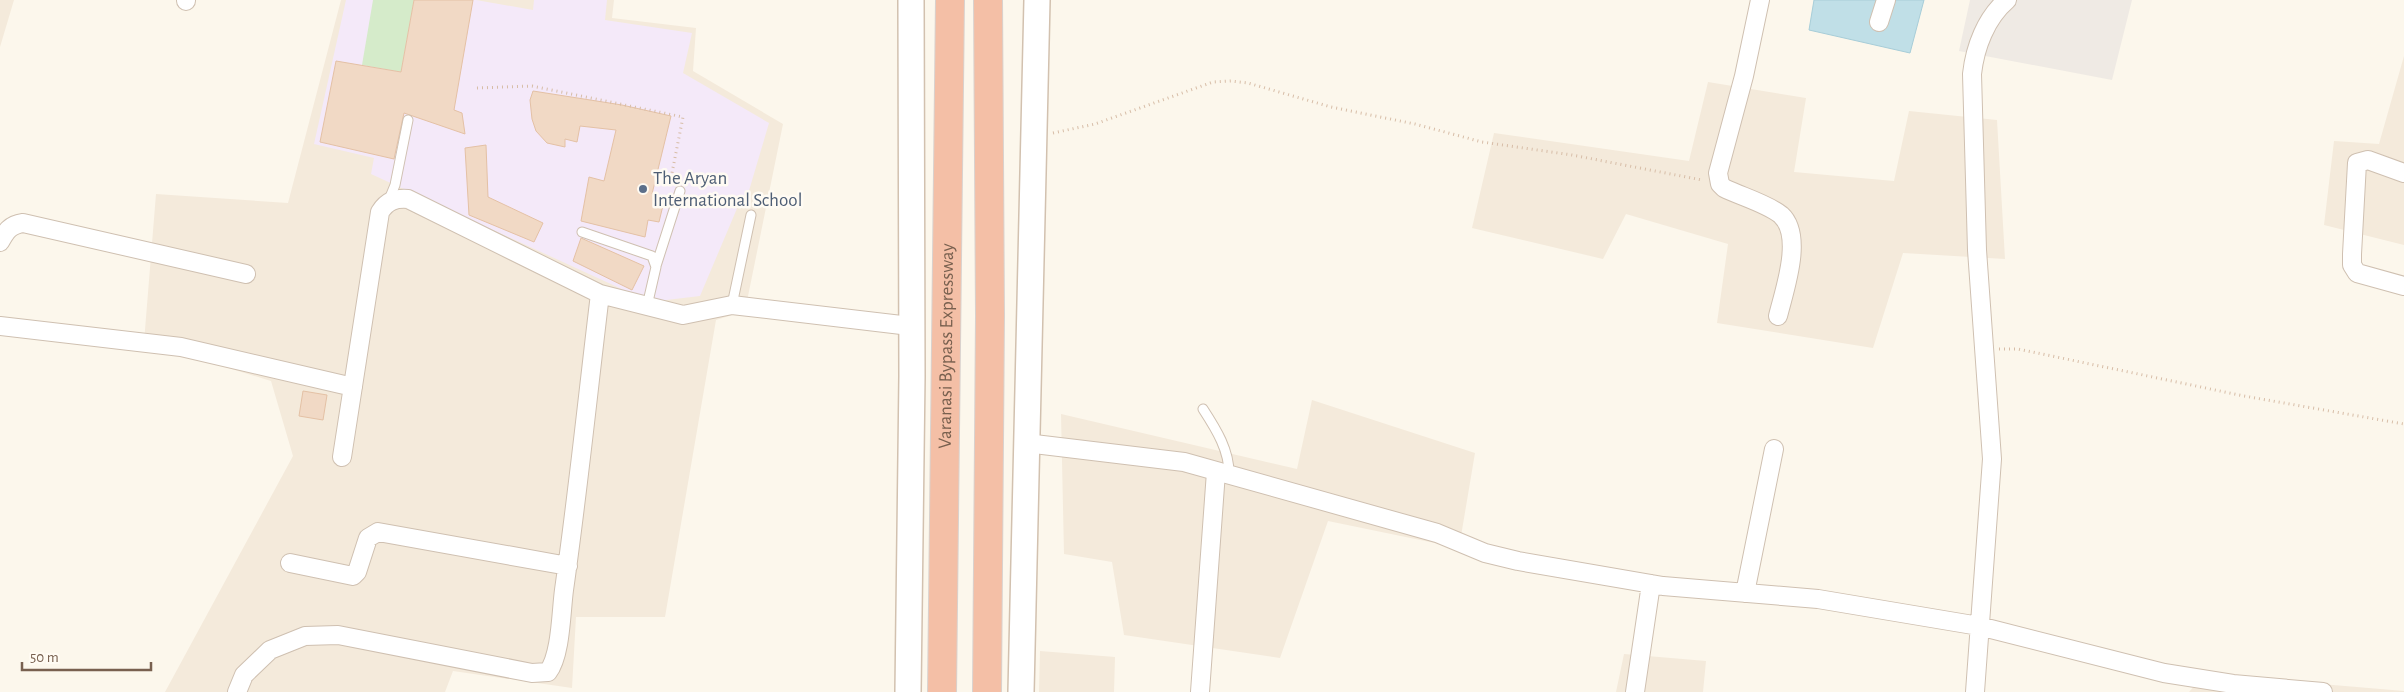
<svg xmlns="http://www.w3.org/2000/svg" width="2404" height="692" font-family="'Alegreya Sans',sans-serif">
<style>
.residential{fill:#f4eadb}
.industrial{fill:#efeae4}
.education{fill:#f4e9f9}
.green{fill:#d5ebca}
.water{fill:#c0dfe7;stroke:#a7cdd8}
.building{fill:#f1d9c5;stroke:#e4c1a5}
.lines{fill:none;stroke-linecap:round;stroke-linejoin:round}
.lane-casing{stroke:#cfc0b1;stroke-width:11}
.street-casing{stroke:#cfc0b1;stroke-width:20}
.secondary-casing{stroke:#d2c1af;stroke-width:28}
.highway-casing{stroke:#d9d2ce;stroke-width:30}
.path{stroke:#d7bda7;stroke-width:3;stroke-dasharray:1 4;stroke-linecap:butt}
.lane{stroke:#fff;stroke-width:9}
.street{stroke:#fff;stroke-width:18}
.secondary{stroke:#fff;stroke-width:25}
.highway{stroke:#f4bfa6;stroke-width:28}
.service-dot{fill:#5c6f8a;stroke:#fffbf3;stroke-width:2}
.labels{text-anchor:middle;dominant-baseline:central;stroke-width:5;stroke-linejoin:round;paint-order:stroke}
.service-label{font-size:19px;fill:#4e5e75;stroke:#fffbf3;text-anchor:start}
.street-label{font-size:19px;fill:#78604f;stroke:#fffbf3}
</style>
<rect width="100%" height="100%" fill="#fcf7ec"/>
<path class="residential" d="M0,0H14L0,47Z
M341,0H614L612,18L696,28L693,71L783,124L745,311L716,320L665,617H576L572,688L453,671L445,692H165L293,456L271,381L144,342L156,194L288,203Z
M2404,56V245L2324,225L2334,141L2379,144Z
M1708,82L1806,98L1794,172L1894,181L1909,111L1997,120L2005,259L1903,253L1873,348L1717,323L1728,244L1626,214L1603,259L1472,228L1494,133L1689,161Z
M1312,400L1475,453L1459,548L1328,521L1280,658L1124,635L1112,562L1064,554L1061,414L1297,469Z
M1040,651L1115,657L1114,692H1039Z
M1624,654L1706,661L1703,692H1616Z
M2205,674L2404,691V692H2189Z"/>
<path class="industrial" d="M1970,0H2132L2112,80L1959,51Z"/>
<path class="education" d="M346,0H476L533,10L534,0H607L605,20L692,33L683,73L769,123L748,194L741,199L700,296L658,301L637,296L371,174L374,158L314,144Z"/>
<path class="green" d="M373,0H414L401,72L362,65Z"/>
<path class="water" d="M1814,0H1924L1910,53L1809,30Z"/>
<path class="building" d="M414,0H473L454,110L462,113L465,134L404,113L394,159L320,142L336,61L401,72Z
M533,91L622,105L671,116L652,194L665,197L659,222L648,220L645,237L581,221L589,177L604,181L616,130L580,126L577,142L565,139V147L547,143L536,131L532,119L530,100Z
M486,145L488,197L543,223L534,242L469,215L465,148Z
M581,238L644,266L632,290L573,261Z
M303,391L327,395L323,420L299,416Z"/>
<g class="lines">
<g class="lane-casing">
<path id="lane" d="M388,202L395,185L408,120
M582,232L652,256L656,267L647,306
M656,266L680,191
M732,305L751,215
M1203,409C1216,429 1230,451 1229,476"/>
</g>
<g class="street-casing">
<path id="street" d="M186,0V1
M1760,0L1744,76L1718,173L1720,184L1724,188C1740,196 1768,204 1781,215C1804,236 1784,291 1778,316
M1879,22L1886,0
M2404,173L2368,160L2357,163L2352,254V265L2357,273L2404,286
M0,242C6,231 10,225 23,223L246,274
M0,326L181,347L353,387
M1026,443L1184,462L1437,533L1485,553L1518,561L1663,586L1818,599L1979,626L2164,673L2233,684L2323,692
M342,457L380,212C387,201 395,198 408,199L600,294
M290,563L353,576L357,572L368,538L378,532L568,566
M1745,593L1774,449
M237,692L244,675L270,650L305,636L338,635L532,673L548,672C561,655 561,612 564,590C578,492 588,393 600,294L683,315L732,305L910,326
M1200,692L1216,472
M1635,692L1651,584
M1975,692L1992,459L1977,250L1972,74C1975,47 1986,18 2007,0"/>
</g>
<g class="secondary-casing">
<path id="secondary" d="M908,692L912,376L911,0
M1021,692L1037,0"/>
</g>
<g class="highway-casing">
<g id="highway">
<path id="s1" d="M942,692L950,0"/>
<path d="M987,692L990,316L988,0"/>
</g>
</g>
<path class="path" d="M477,88L532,86L683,117L670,183
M1053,133L1095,124L1213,82L1231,81L1248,83L1331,107L1415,124L1482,142L1572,155L1702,180
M1999,349H2018L2244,396L2404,424"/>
<use href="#lane" class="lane"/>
<use href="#street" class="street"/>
<use href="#secondary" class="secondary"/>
<use href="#highway" class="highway"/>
</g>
<circle class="service-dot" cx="643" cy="189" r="5"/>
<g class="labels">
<g class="service-label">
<text x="653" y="178">The Aryan<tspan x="653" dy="22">International School</tspan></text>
</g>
<g class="street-label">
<text stroke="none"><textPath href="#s1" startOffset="346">Varanasi Bypass Expressway</textPath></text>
</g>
</g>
<path d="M22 662v8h129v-8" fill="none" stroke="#78604f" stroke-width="2.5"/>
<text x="30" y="662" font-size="15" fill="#78604f" stroke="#fffbf3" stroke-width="4" paint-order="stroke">50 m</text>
</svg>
